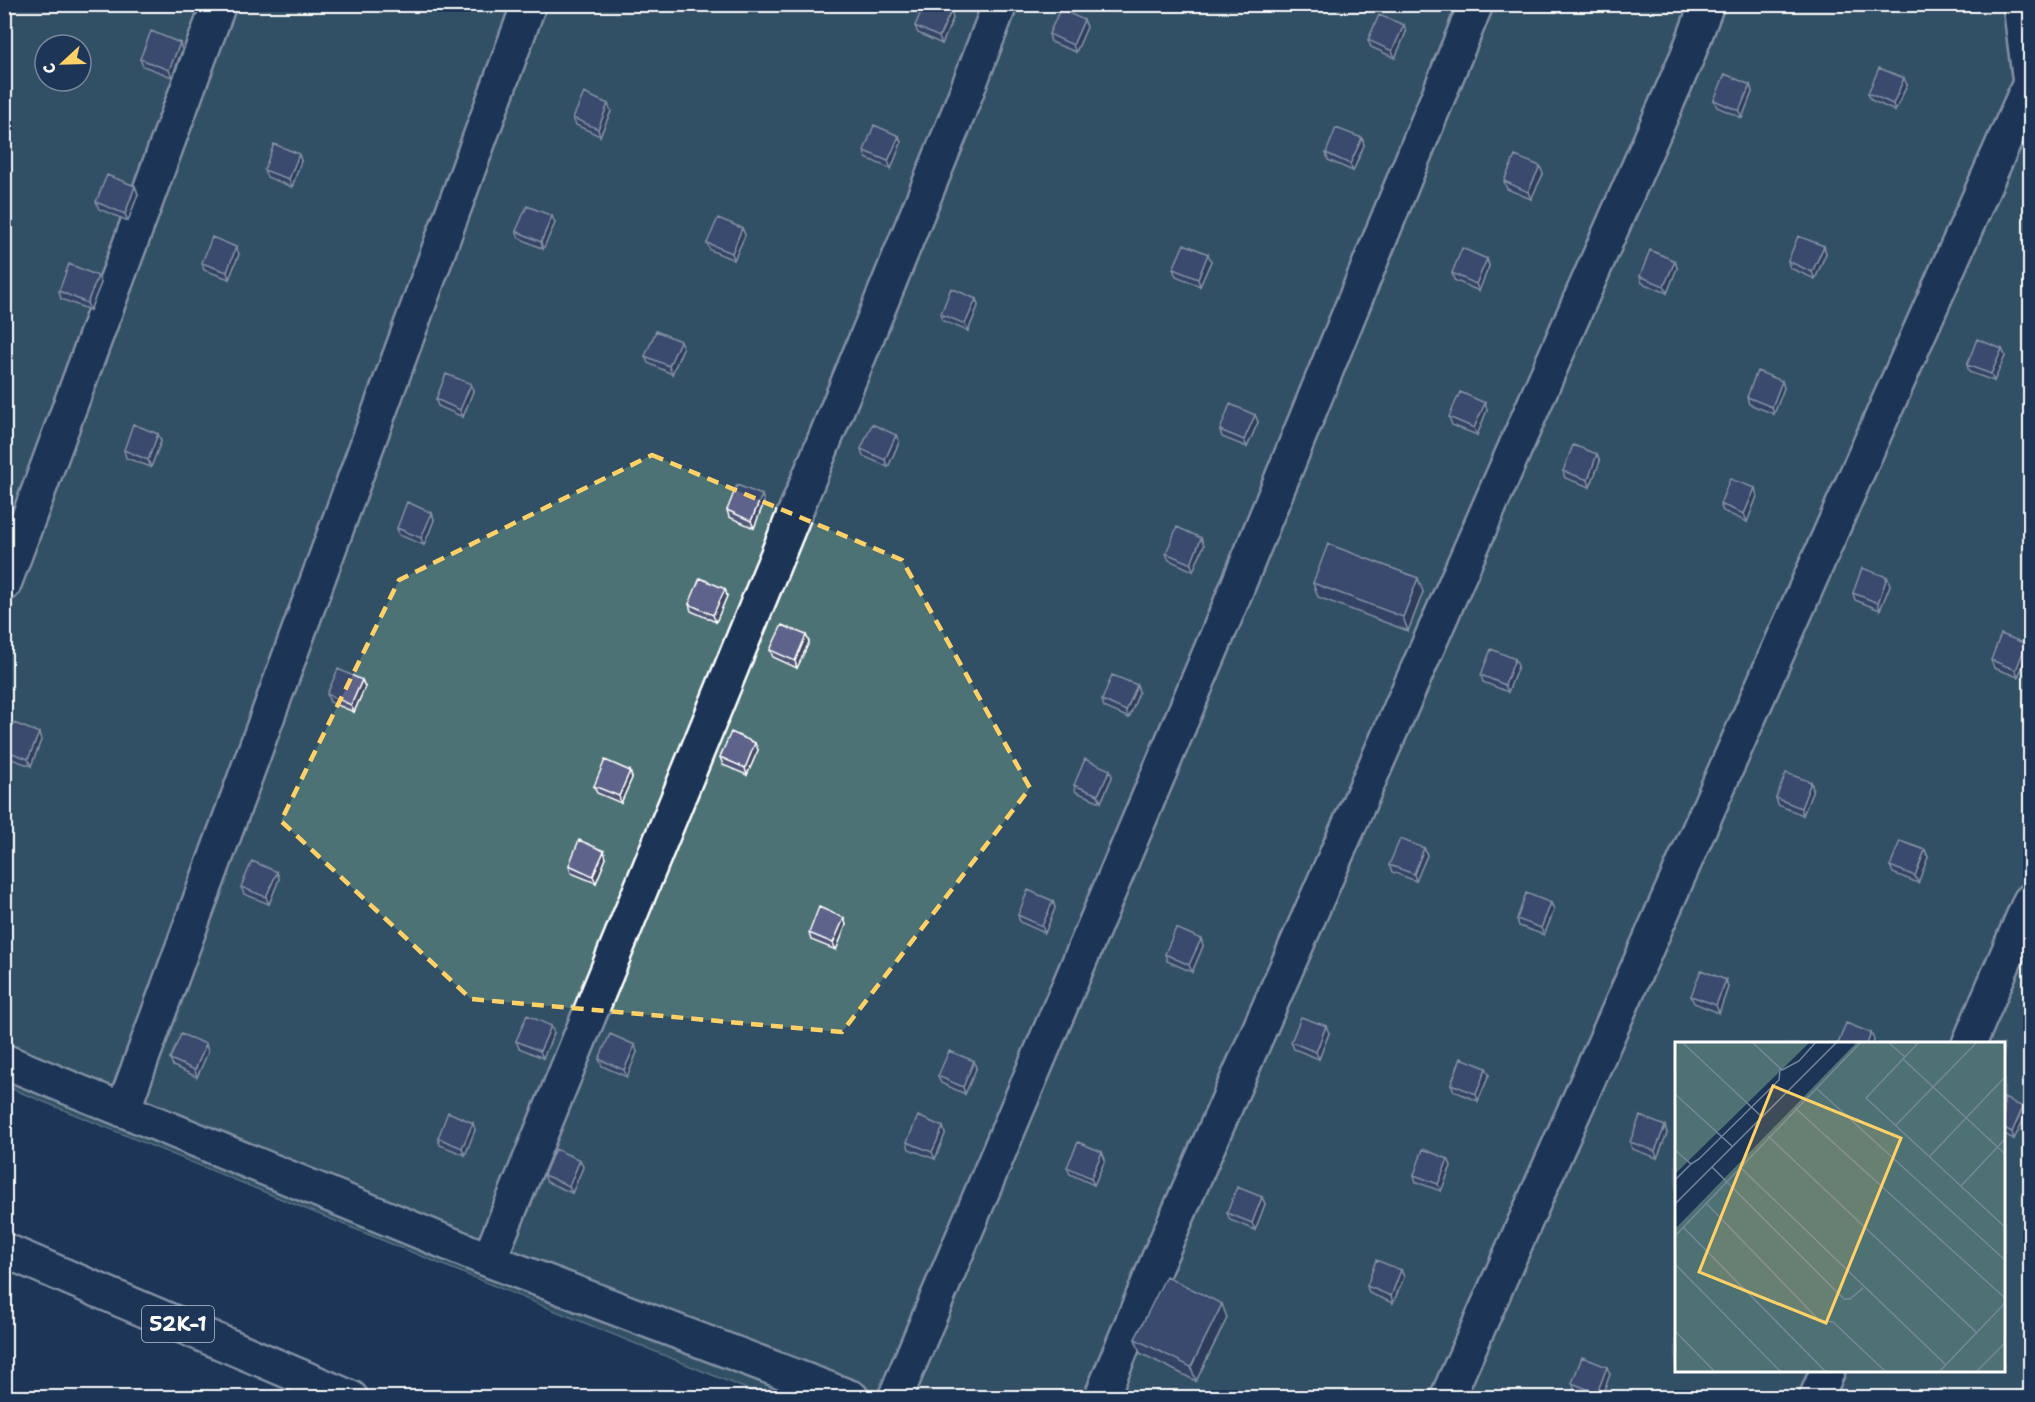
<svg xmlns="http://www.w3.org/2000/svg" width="2035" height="1402" font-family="'Shantell Sans',sans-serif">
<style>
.green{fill:#4e7274;stroke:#a6b8ba;stroke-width:1.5;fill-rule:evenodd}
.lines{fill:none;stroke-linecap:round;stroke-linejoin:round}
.minor-casing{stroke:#fff;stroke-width:38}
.major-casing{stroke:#fff;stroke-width:38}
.minor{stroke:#1d3557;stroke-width:33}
.major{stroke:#1d3557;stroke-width:33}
.wall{fill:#505577;stroke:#fff;stroke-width:1.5}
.shaded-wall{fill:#414561;stroke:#fff;stroke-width:1.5}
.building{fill:#5d638a;stroke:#fff;stroke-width:1.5}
.marked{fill:none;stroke:#ffd166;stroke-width:4.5;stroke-dasharray:12 8;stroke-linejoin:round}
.labels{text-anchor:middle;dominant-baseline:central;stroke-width:4.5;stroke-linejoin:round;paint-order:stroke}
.shield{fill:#1d3557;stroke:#bbc2cd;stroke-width:1.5}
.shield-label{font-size:21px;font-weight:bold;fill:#fff}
.inset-road{fill:none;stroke:#77869a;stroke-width:1.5}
.view{fill:#ffd166;fill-opacity:0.15;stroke:#ffd166;stroke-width:3}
.inset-edge{fill:none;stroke:#fff;stroke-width:3}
</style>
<rect width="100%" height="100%" fill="#1d3557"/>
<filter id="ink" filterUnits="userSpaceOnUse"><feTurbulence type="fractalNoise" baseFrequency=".0167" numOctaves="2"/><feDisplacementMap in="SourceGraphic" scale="12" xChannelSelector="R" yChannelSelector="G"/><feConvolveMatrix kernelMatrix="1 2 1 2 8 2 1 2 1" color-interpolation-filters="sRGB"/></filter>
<g filter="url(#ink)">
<path class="green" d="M4,5H2030V1397H766L5,1086ZM45,45H81V81H45ZM1676,1044H2004V1370H1676Z"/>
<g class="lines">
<g class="minor-casing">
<path id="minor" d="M4,584L219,4
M1969,1044L2030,901
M4,1061L489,1260L852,1398
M123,1110L529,4
M489,1260L958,114L1000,4
M895,1398L1230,605L1476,4
M1101,1398L1158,1260L1687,57L1707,4
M1447,1398L2030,83L2020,4
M1816,1398L1828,1370"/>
</g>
<g class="major-casing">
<path id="major" d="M4,1250L351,1398"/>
</g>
<use href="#minor" class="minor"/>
<use href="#major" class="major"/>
</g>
<path class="wall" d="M1581,4H1601L1598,12Z
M951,11L953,18L942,44L918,33L915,26Z
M1084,20L1087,27L1076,52L1051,42L1049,34Z
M1406,32L1395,58L1371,47L1368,40Z
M182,50L172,77L143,66L140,59Z
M1750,85L1752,92L1742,118L1717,107L1714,100Z
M1907,85L1895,111L1871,100L1868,93Z
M611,111L600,136L576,125L573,118Z
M899,136L901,143L891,169L866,158L864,151Z
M1362,138L1364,145L1353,171L1328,160L1326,153Z
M301,161L292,187L267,177L264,170Z
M1543,174L1531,199L1507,189L1504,181Z
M135,186L138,194L128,221L99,209L96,202Z
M555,223L543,249L519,238L516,231Z
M742,228L745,235L734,260L710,250L707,243Z
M1826,253L1815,279L1790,268L1788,261Z
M239,254L229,279L204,270L202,263Z
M1487,259L1489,266L1479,291L1454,280L1452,273Z
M1211,261L1200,286L1176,276L1173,269Z
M1675,261L1677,268L1667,293L1642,283L1640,276Z
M98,276L101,283L90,310L61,299L59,291Z
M976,299L978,306L968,331L943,321L941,314Z
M680,341L683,348L672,374L648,363L645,356Z
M2002,349L2005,356L1994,381L1969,372L1967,365Z
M1782,381L1784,388L1774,414L1749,404L1747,397Z
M471,384L473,391L463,417L438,406L436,399Z
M1485,403L1487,410L1477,435L1452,425L1449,417Z
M1255,415L1258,422L1247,447L1222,437L1220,430Z
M158,434L161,441L151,467L126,458L124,450Z
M896,435L899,442L888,467L863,456L861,449Z
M1597,454L1600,461L1590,487L1565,478L1563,471Z
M762,495L764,502L754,528L729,517L727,510Z
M1757,496L1747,522L1723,511L1720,504Z
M432,513L434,520L424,545L399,535L397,528Z
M1204,545L1193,571L1169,560L1166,553Z
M1887,577L1890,585L1880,610L1855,600L1853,593Z
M1313,583L1423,592L1408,631L1318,597Z
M725,589L727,596L716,622L691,611L689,604Z
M806,635L809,642L797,668L773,657L770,650Z
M2026,644L2029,651L2018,677L1994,668L1991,660Z
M1518,666L1508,692L1483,682L1481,675Z
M362,680L365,687L354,712L330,702L327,694Z
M1137,685L1139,692L1129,718L1104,707L1102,700Z
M39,733L41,740L31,766L6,757L4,753V746Z
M758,750L747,775L723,765L720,757Z
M1110,770L1112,777L1101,802L1076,792L1074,785Z
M630,771L632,778L621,803L597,793L594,786Z
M1811,782L1813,790L1803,815L1778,805L1776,798Z
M1424,848L1427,855L1416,881L1392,872L1389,865Z
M1925,850L1928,857L1918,883L1893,873L1890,866Z
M606,858L596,883L571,873L569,865Z
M277,872L279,879L269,904L244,894L241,887Z
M1053,901L1055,908L1045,933L1020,922L1018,915Z
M1551,903L1554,910L1544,935L1519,926L1517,919Z
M844,918L846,925L836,950L811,940L809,933Z
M1201,939L1203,946L1192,972L1167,961L1165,954Z
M1726,980L1728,987L1719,1013L1694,1003L1691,996Z
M554,1033L543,1058L519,1048L516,1041Z
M1329,1033L1319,1059L1294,1049L1291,1042Z
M208,1052L197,1077L173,1066L170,1059Z
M637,1052L627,1077L602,1066L599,1059Z
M974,1061L976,1069L965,1094L941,1083L938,1076Z
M1486,1068L1489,1075L1478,1101L1454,1091L1451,1084Z
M2004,1098L2026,1114L2014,1139L2004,1134Z
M943,1127L945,1134L935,1159L909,1149L907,1142Z
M475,1130L465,1155L440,1145L438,1138Z
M1667,1133L1657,1158L1632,1149L1630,1142Z
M1102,1152L1105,1160L1094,1185L1070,1174L1067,1167Z
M1448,1159L1451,1166L1441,1191L1416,1182L1414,1175Z
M580,1160L583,1167L572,1193L547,1182L544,1175Z
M1262,1197L1265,1204L1255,1230L1230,1220L1227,1213Z
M1401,1270L1404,1277L1393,1303L1369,1293L1367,1286Z
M1227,1318L1196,1381L1140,1353L1135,1339Z
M1610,1374L1601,1398H1592L1575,1391L1572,1383Z"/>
<path class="shaded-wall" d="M1601,4L1598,12L1595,5Z
M951,11L953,18L942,44L939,37Z
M1084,20L1087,27L1076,52L1073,45Z
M1404,25L1406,32L1395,58L1392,51Z
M180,43L182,50L172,77L169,70Z
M1904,78L1907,85L1895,111L1893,104Z
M1750,85L1752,92L1742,118L1739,111Z
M608,104L611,111L600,136L598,129Z
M899,136L901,143L891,169L888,161Z
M1362,138L1364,145L1353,171L1350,164Z
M299,154L301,161L292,187L289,179Z
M1540,166L1543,174L1531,199L1528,192Z
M135,186L138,194L128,221L125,214Z
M552,216L555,223L543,249L541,242Z
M742,228L745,235L734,260L732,253Z
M1824,246L1826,253L1815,279L1812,272Z
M236,247L239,254L229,279L227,272Z
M1208,254L1211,261L1200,286L1198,279Z
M1487,259L1489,266L1479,291L1476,284Z
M1675,261L1677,268L1667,293L1664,286Z
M98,276L101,283L90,310L87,303Z
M976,299L978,306L968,331L965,324Z
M680,341L683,348L672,374L669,366Z
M2002,349L2005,356L1994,381L1991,374Z
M1782,381L1784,388L1774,414L1772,407Z
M471,384L473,391L463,417L460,410Z
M1485,403L1487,410L1477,435L1474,428Z
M1255,415L1258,422L1247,447L1244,440Z
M158,434L161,441L151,467L148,460Z
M896,435L899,442L888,467L885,460Z
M1597,454L1600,461L1590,487L1588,480Z
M1755,488L1757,496L1747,522L1744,514Z
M762,495L764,502L754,528L751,521Z
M432,513L434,520L424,545L421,538Z
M1201,538L1204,545L1193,571L1191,564Z
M1887,577L1890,585L1880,610L1878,603Z
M1418,578L1423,592L1408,631L1403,617Z
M725,589L727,596L716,622L713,615Z
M806,635L809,642L797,668L795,661Z
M2026,644L2029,651L2018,677L2016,670Z
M1515,659L1518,666L1508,692L1505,685Z
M362,680L365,687L354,712L351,705Z
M1137,685L1139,692L1129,718L1126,711Z
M39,733L41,740L31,766L28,759Z
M755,743L758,750L747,775L745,768Z
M1110,770L1112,777L1101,802L1098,795Z
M630,771L632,778L621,803L619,796Z
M1811,782L1813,790L1803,815L1801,808Z
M1424,848L1427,855L1416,881L1414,874Z
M1925,850L1928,857L1918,883L1915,876Z
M604,851L606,858L596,883L593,876Z
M277,872L279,879L269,904L266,897Z
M1053,901L1055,908L1045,933L1042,926Z
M1551,903L1554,910L1544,935L1541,928Z
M844,918L846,925L836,950L833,943Z
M1201,939L1203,946L1192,972L1189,965Z
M1726,980L1728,987L1719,1013L1716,1005Z
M551,1026L554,1033L543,1058L540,1051Z
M1326,1026L1329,1033L1319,1059L1316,1052Z
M1871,1033L1874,1040L1873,1044H1867Z
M206,1044L208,1052L197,1077L195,1070Z
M635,1045L637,1052L627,1077L624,1070Z
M974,1061L976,1069L965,1094L963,1087Z
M1486,1068L1489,1075L1478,1101L1476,1094Z
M2023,1107L2026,1114L2014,1139L2012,1132Z
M473,1123L475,1130L465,1155L462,1148Z
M1665,1126L1667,1133L1657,1158L1655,1151Z
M943,1127L945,1134L935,1159L932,1152Z
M1102,1152L1105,1160L1094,1185L1091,1178Z
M1448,1159L1451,1166L1441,1191L1438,1184Z
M580,1160L583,1167L572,1193L569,1186Z
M1262,1197L1265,1204L1255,1230L1252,1223Z
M1401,1270L1404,1277L1393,1303L1391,1296Z
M1222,1304L1227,1318L1196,1381L1191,1367Z
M1607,1367L1610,1374L1601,1398H1599L1597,1393Z"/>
<path class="building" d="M924,4H936L951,11L939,37L915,26Z
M1060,9L1084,20L1073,45L1049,34Z
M1379,15L1404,25L1392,51L1368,40Z
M151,31L180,43L169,70L140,59Z
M1879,68L1904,78L1893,104L1868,93Z
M1725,74L1750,85L1739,111L1714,100Z
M584,93L608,104L598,129L573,118Z
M874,125L899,136L888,161L864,151Z
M1336,128L1362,138L1350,164L1326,153Z
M274,144L299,154L289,179L264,170Z
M1515,156L1540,166L1528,192L1504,181Z
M107,175L135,186L125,214L96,202Z
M527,206L552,216L541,242L516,231Z
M718,218L742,228L732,253L707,243Z
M1798,236L1824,246L1812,272L1788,261Z
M212,237L236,247L227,272L202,263Z
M1184,244L1208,254L1198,279L1173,269Z
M1462,248L1487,259L1476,284L1452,273Z
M1650,250L1675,261L1664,286L1640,276Z
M69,264L98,276L87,303L59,291Z
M951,288L976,299L965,324L941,314Z
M656,331L680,341L669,366L645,356Z
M1977,339L2002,349L1991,374L1967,365Z
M1757,371L1782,381L1772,407L1747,397Z
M446,374L471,384L460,410L436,399Z
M1460,392L1485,403L1474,428L1449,417Z
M1230,404L1255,415L1244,440L1220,430Z
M133,424L158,434L148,460L124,450Z
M872,424L896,435L885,460L861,449Z
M1573,445L1597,454L1588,480L1563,471Z
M1730,479L1755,488L1744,514L1720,504Z
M737,485L762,495L751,521L727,510Z
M407,502L432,513L421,538L397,528Z
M1177,527L1201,538L1191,564L1166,553Z
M1328,544L1418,578L1403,617L1313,583Z
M1862,568L1887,577L1878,603L1853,593Z
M700,578L725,589L713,615L689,604Z
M782,625L806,635L795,661L770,650Z
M2001,634L2026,644L2016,670L1991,660Z
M1491,649L1515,659L1505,685L1481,675Z
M338,669L362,680L351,705L327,694Z
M1112,675L1137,685L1126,711L1102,700Z
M14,723L39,733L28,759L4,750V746Z
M731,732L755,743L745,768L720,757Z
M1085,759L1110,770L1098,795L1074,785Z
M605,760L630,771L619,796L594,786Z
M1786,773L1811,782L1801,808L1776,798Z
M1400,839L1424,848L1414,874L1389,865Z
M579,840L604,851L593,876L569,865Z
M1900,841L1925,850L1915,876L1890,866Z
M252,861L277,872L266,897L241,887Z
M1028,890L1053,901L1042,926L1018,915Z
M1526,893L1551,903L1541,928L1517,919Z
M819,907L844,918L833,943L809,933Z
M1176,928L1201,939L1189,965L1165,954Z
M1701,970L1726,980L1716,1005L1691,996Z
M527,1015L551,1026L540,1051L516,1041Z
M1301,1017L1326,1026L1316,1052L1291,1042Z
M1846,1023L1871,1033L1867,1044H1838Z
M181,1034L206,1044L195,1070L170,1059Z
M610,1034L635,1045L624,1070L599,1059Z
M949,1051L974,1061L963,1087L938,1076Z
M1461,1058L1486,1068L1476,1094L1451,1084Z
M2004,1098L2023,1107L2012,1132L2004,1128Z
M448,1112L473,1123L462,1148L438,1138Z
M918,1116L943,1127L932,1152L907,1142Z
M1640,1116L1665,1126L1655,1151L1630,1142Z
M1078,1142L1102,1152L1091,1178L1067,1167Z
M555,1149L580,1160L569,1186L544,1175Z
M1423,1149L1448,1159L1438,1184L1414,1175Z
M1237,1187L1262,1197L1252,1223L1227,1213Z
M1376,1260L1401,1270L1391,1296L1367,1286Z
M1166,1276L1222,1304L1191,1367L1135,1339Z
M1582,1357L1607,1367L1597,1393L1572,1383Z"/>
</g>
<path d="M0 0H2035V1402H0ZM652,455L902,560L1030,788L842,1032L471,999L281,821L399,580Z" fill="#1d3557" fill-opacity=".55" fill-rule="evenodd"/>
<path class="marked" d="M652,455L902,560L1030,788L842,1032L471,999L281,821L399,580Z"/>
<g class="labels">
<rect class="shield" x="142" y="1306" width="72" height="36" rx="4.5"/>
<g class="shield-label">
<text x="178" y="1324">52К-1</text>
</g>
</g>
<g transform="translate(1675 1042)">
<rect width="330" height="330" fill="#1d3557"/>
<path d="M0,0H135L0,132ZM182,0H330V330H0V187Z" fill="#4e7274"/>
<path class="inset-road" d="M7,0L87,75M77,0L107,28L124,19L141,0M213,0L230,15M244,0L191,56L330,185M228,17L330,112M141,46L330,218M0,52L58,105M120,66L330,256M220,84L302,0M93,94L302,291M0,108L16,122L24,117L104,38L105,27M254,115L330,35M37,125L169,257H175L188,246M65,125L270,322M0,138L16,122M286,144L330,97M31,161L144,278L158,280L211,330M0,162L162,0M8,185L151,330M0,194L186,0M0,222L106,330M0,289L40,330M264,330L330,261M301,330L330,301"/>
<path class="view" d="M98,44L226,96L151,281L24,230Z"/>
<rect width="330" height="330" class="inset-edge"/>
</g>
<rect width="2035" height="1402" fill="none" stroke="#1d3557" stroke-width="24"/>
<rect x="12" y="12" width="2011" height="1378" fill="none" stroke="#fff" stroke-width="2" filter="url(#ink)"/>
<g transform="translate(63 63) rotate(248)"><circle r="28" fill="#1d3557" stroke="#77869a" stroke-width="1.5"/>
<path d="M0-4.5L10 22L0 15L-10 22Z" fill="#ffd166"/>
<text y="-9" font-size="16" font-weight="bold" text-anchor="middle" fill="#ffffff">С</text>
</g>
</svg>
